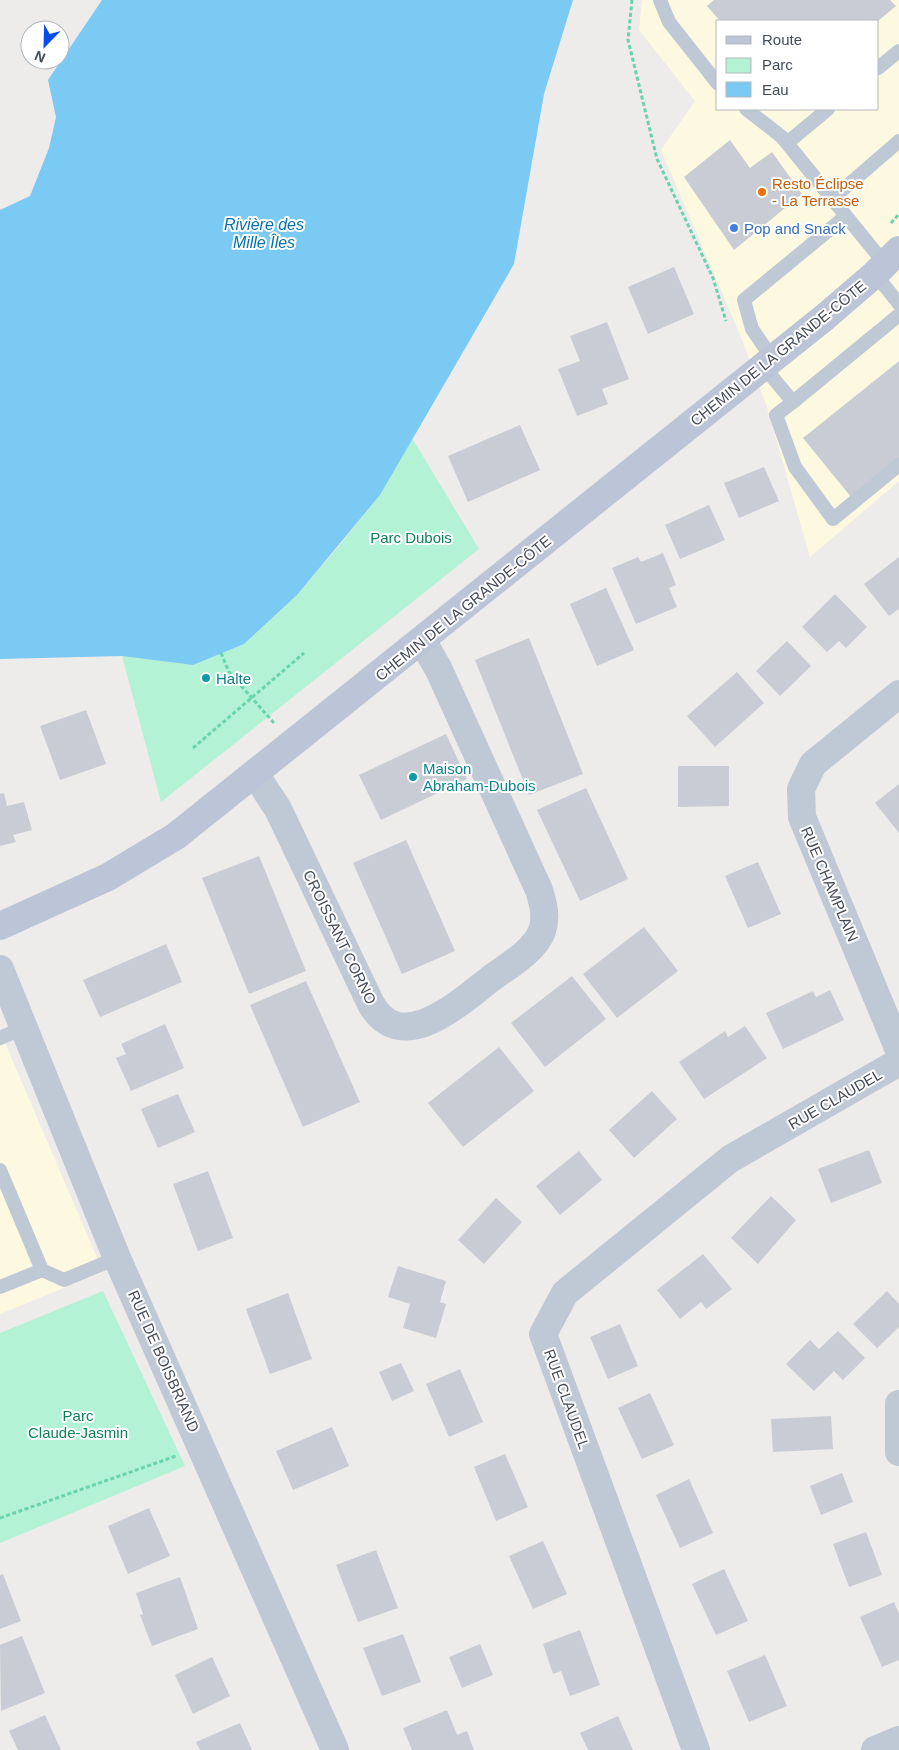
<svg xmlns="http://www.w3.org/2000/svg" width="899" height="1750" font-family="Arial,sans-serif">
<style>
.commercial{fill:#fdf9e0;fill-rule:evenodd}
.green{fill:#b3f2d4}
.water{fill:#7bcaf4}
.building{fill:#c9ccd4}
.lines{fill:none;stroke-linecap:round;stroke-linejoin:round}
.path{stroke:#68d3ad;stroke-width:3;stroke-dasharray:4 2.5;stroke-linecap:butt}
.service{stroke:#bfc8d5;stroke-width:14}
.minor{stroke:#bfc8d5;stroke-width:28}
.secondary{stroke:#bbc5d7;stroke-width:28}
.food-dot{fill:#e8710a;stroke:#fff;stroke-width:2}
.shop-dot{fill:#3f7fe0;stroke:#fff;stroke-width:2}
.culture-dot{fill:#0f9aa8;stroke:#fff;stroke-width:2}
.labels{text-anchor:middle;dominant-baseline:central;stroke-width:4;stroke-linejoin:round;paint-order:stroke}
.food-label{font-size:15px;fill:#c56008;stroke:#fff;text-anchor:start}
.shop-label{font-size:15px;fill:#366cbe;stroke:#fff;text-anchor:start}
.street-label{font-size:15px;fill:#424b5a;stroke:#fff}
.park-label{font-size:15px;fill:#0d8157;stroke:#fff}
.culture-label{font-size:15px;fill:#0d838f;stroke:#fff;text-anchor:start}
.water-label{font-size:16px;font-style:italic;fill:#0073af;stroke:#fff}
</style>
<rect width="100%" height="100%" fill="#eeebeb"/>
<path class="commercial" d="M642,0H899V481L810,557L766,404L739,332L661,150L695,101L639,30ZM718,21H878V109H718Z
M0,1031L103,1272L0,1314Z"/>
<path class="green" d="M412,438L479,549L161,802L122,656L193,665L244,644L297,595L338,547L380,495Z
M103,1291L185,1466L0,1543V1333Z"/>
<path class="water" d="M102,0H573L544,94L514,264L380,495L297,595L244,644L193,665L122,656L0,659V210L30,196L49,148L56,117L48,80Z"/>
<path class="building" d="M714,0H890L896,6L878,21H720L707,6Z
M730,140L750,168L772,152L802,194L734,250L684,177Z
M674,267L694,314L648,334L628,287Z
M607,322L629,379L602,389L608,404L577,416L558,369L580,361L570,336Z
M899,361V459L851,497L803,438Z
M520,425L540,470L468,502L448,456Z
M764,467L779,501L739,518L724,483Z
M709,505L725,540L680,559L665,525Z
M663,553L676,585L669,588L677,607L636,624L612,568L638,557L641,562Z
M899,557V609L889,616L864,584Z
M606,588L634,650L597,666L570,604Z
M835,594L867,627L846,648L839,641L827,652L802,627Z
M529,638L583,774L529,795L475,660Z
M787,641L811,666L780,696L756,671Z
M737,672L764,703L715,747L687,716Z
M86,710L106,764L60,780L40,726Z
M446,734L467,779L381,820L359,775Z
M678,766H729V806L678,807Z
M899,784V833L875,803Z
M586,788L628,879L580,901L537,810Z
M4,793L7,806L24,802L32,830L13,835L16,842L0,846V794Z
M406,840L455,951L402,974L353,863Z
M259,856L306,971L249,994L202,878Z
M758,862L781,914L748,928L725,876Z
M644,927L678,971L617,1018L583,974Z
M166,944L182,982L100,1017L83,980Z
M572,976L606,1019L545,1067L511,1023Z
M306,981L360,1102L303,1127L250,1005Z
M830,990L844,1020L783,1049L766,1013L813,991L816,997Z
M165,1024L184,1068L131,1091L116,1058L126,1054L121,1044Z
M745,1026L767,1058L704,1099L679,1062L725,1031L728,1037Z
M499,1047L534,1091L463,1147L428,1103Z
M652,1091L677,1119L634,1158L609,1130Z
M178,1094L195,1132L158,1148L141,1109Z
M869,1150L882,1183L831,1203L818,1169Z
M579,1151L602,1180L560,1215L536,1186Z
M208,1171L233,1238L198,1251L173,1184Z
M771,1196L796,1220L758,1264L731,1238Z
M496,1198L522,1222L484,1264L458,1240Z
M703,1254L732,1289L706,1309L701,1302L680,1319L657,1290Z
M398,1266L446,1281L440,1302L446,1304L436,1338L403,1328L410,1304L388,1297Z
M887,1291L899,1304V1327L877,1348L853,1324Z
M288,1293L312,1359L270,1374L246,1309Z
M620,1324L638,1366L608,1379L590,1337Z
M838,1331L865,1358L843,1380L834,1371L814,1391L786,1364L810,1340L819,1349Z
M401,1363L414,1391L392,1401L379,1372Z
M460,1369L483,1422L449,1437L426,1384Z
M650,1393L674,1445L642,1459L618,1408Z
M831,1416L833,1449L773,1452L771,1419Z
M332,1427L349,1466L293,1490L276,1451Z
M505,1454L528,1507L496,1521L474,1467Z
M842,1473L853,1502L821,1515L810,1486Z
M689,1479L713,1533L680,1548L656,1495Z
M149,1508L170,1556L128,1574L108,1526Z
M866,1532L882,1575L849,1587L833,1544Z
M543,1541L567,1594L533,1609L509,1556Z
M376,1550L398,1608L358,1622L336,1565Z
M724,1569L748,1621L716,1635L692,1584Z
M3,1574L21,1621L0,1629V1575Z
M180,1577L198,1629L152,1646L140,1615L143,1614L136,1593Z
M894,1602L899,1614V1660L882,1667L860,1617Z
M580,1630L600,1685L570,1696L561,1671L553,1674L543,1644Z
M403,1634L421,1682L382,1696L363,1648Z
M22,1636L45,1693L1,1711L0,1645Z
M480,1644L493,1675L462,1688L449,1657Z
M765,1655L787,1706L749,1722L727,1671Z
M212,1657L230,1696L193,1714L175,1675Z
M447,1710L457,1735L467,1731L474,1750H412L403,1728Z
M45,1715L61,1750H18L9,1731Z
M618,1716L633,1750H588L580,1733Z
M240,1723L252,1750H200L196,1742Z"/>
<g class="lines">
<path class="path" d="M632,0L628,40L657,159L713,278L726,321
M891,223L899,214
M221,653L229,672L274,723
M193,748L304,653
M0,1518L176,1456"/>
<path class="service" d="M660,0L669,22L718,84
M878,68L899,51
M746,109L782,137L885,264
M787,143L828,109
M832,199L899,141
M875,274L899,304
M772,358L752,329L744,300L846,216
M763,366L793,402L899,315
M793,402L776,415L795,467L833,519L899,465
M0,1038L23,1028
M0,1170L42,1270
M0,1287L42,1270L64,1280L117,1258"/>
<path class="minor" d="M899,694L813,764L801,789L802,817L899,1050
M255,774L278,809L371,1004C401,1057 459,1003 489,980C506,967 534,952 542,931C547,917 543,903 539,890L439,670L422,640
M0,969L117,1258L335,1750
M899,1404V1452
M696,1750L543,1334L565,1293L730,1159L899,1062
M875,1750L899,1740"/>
<path class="secondary" d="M0,926L108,877L176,836L825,317L875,274L899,250"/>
</g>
<circle class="food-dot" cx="762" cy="192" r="5"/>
<circle class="shop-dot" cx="734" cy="228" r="5"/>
<g class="culture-dot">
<circle cx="206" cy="678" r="5"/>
<circle cx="413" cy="777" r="5"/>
</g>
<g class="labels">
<g class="food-label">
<text x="772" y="183">Resto Éclipse<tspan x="772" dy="17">- La Terrasse</tspan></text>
</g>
<g class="shop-label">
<text x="744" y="228">Pop and Snack</text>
</g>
<g class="street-label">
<text transform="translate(778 353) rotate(-39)">CHEMIN DE LA GRANDE-CÔTE</text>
<text transform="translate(463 608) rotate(-39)">CHEMIN DE LA GRANDE-CÔTE</text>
<text transform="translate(830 884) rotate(67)">RUE CHAMPLAIN</text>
<text transform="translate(340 937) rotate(64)">CROISSANT CORNO</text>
<text transform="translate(835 1099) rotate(-30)">RUE CLAUDEL</text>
<text transform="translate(164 1361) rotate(66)">RUE DE BOISBRIAND</text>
<text transform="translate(567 1399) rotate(70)">RUE CLAUDEL</text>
</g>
<g class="park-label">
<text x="411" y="537">Parc Dubois</text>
<text x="78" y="1415">Parc<tspan x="78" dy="17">Claude-Jasmin</tspan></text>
</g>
<g class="culture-label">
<text x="216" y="678">Halte</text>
<text x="423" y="768">Maison<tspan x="423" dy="17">Abraham-Dubois</tspan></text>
</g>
<g class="water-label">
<text x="264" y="224">Rivière des<tspan x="264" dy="18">Mille Îles</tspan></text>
</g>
</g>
<rect x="716" y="20" width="162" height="90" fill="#ffffff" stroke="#b3b7bd"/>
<rect x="726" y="36" width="25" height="8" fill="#bbc5d7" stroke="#b3b7bd"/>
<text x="762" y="45" font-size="15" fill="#424b5a">Route</text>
<rect x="726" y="58" width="25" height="15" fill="#b3f2d4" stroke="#b3b7bd"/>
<text x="762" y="70" font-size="15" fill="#424b5a">Parc</text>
<rect x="726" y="82" width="25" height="15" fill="#7bcaf4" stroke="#b3b7bd"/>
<text x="762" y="95" font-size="15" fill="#424b5a">Eau</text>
<g transform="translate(45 45) rotate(203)"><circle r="24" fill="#ffffff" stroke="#b3b7bd"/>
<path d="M0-4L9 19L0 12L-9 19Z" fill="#074cec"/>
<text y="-8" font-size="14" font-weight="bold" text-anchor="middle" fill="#424b5a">N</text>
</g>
</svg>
